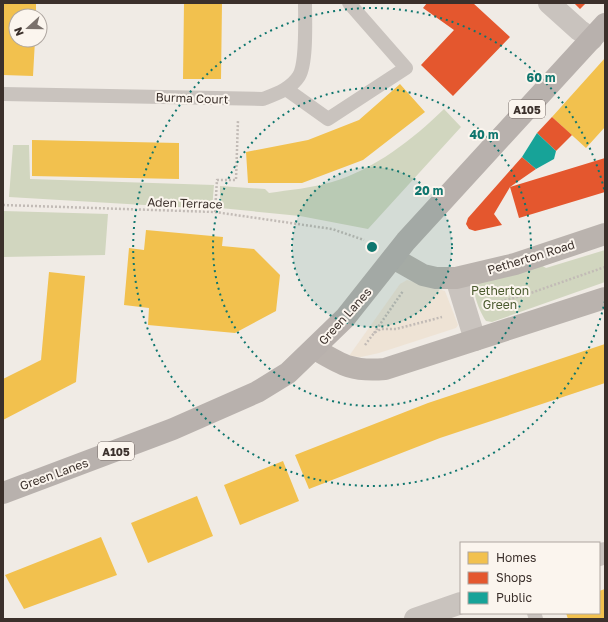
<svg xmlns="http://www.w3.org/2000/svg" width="608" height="622" font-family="'Golos Text',sans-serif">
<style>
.green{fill:#d1d6bf}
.plaza{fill:#eee3d5}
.homes{fill:#f2c14e}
.shops{fill:#e4572e}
.public{fill:#17a398}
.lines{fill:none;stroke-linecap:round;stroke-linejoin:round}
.path{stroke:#c2bbb6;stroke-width:2.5;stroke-dasharray:2 2;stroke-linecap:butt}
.lane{stroke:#c9c3be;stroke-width:14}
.street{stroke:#c9c3be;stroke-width:22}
.secondary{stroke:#bab3ae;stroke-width:22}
.primary{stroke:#b8b1ad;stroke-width:22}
.ring{fill:none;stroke:#0f766e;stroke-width:2;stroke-dasharray:2 4}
.labels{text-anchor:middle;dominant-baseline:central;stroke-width:4;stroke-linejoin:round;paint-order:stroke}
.shield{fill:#fbf5ee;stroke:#756b66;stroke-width:1}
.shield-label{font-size:11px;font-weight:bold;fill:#3b302b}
.street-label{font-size:12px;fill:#3b302b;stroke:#fbf5ee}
.park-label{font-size:12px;fill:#4a5a2e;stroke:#fbf5ee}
.centre{fill:#0f766e;stroke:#fbf5ee;stroke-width:2}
.ring-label{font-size:12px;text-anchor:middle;font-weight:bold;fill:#0f766e;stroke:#fbf5ee;stroke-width:4;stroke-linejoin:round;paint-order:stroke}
</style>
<rect width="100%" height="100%" fill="#f0ebe5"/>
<path class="green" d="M444,109L461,127L368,229L300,216L220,208V186L265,189L269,193C289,190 312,188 332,182C375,169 412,140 444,109Z
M13,145H29L30,179L214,185L212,209L9,197Z
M3,211L108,214L105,255L3,257Z
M605,250V282L492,322L486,321C480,312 472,294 475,284L539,264L546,268Z"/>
<path class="plaza" d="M407,280L445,291L458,325L456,328L379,353L361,357L349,356L400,284Z"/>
<path class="homes" d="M3,3H36V16H16V40H35L33,76L3,75Z
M184,3H222L221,79H183Z
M605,58V127L586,148L552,117Z
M400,84L425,112L363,160L302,183H248L246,152L308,140L359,120Z
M32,140L179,143V179L32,176Z
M146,230L223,237L222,246L254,249L280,275L276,311L235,333L148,325L149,308L124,305L129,248L144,250Z
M49,272L85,276L76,382L3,420V379L41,360Z
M605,344V383L440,438L309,489L295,455L428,403Z
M283,461L299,501L240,525L224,485Z
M197,496L213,536L148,563L131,523Z
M101,537L117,575L24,609L5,575Z
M605,589V619H568L566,613H599V591Z"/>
<path class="shops" d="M427,3H473L510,37L453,96L421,65L454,30L423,8Z
M574,3H586L580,9Z
M552,117L572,135L556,151L537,133Z
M522,157L536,169L510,187L605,158V192L519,218L510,187L494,214L502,225L475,231L469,229L466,224L468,218Z"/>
<path class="public" d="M537,133L556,151L554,159L536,169L522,157Z"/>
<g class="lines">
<path class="path" d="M3,205L215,212L332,229L364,240
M215,212L217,180H236L238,120
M489,304L525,295L605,267
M374,333L403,291
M365,345L374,333L381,329H396L442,317"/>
<path class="lane" d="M286,89L328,119L406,68L349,3
M3,94L263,99C276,94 291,89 299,76C307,63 305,19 305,3
M534,613L536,619"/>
<path class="street" d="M549,3L579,30L592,39
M456,278L475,340
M599,555L605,553
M415,619L461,603"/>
<path class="secondary" d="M393,258L423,275L436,278H456L515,264L605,234
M315,349C342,365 352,372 385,369L605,298"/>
<path class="primary" d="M3,493L173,429L257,392L288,373L345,318L406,241L605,24"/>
</g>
<circle cx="372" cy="247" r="80" fill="#0f766e" fill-opacity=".12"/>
<g class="ring">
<circle cx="372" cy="247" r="80"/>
<circle cx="372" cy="247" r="159"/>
<path d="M605 301A239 239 0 1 1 605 193"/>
</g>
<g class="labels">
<g class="shield">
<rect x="509" y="100" width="36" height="18" rx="3"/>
<rect x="98" y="442" width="36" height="18" rx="3"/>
</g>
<g class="shield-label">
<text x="527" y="109">A105</text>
<text x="116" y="451">A105</text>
</g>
<g class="street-label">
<text transform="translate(192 98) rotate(2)">Burma Court</text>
<text transform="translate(185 203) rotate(2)">Aden Terrace</text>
<text transform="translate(531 257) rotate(-17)">Petherton Road</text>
<text transform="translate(345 316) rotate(-48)">Green Lanes</text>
<text transform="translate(54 474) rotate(-20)">Green Lanes</text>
</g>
<g class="park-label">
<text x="500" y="290">Petherton<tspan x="500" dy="14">Green</tspan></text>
</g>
</g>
<circle cx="372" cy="247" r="6" class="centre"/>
<g class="ring-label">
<text x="541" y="82">60 m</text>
<text x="484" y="139">40 m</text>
<text x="429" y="195">20 m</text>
</g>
<rect width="608" height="622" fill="none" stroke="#3b302b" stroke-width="8"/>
<rect x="460" y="542" width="140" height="72" fill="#fbf5ee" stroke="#aea6a0"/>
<rect x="468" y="552" width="20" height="12" fill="#f2c14e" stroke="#aea6a0"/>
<text x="496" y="562" font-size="12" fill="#3b302b">Homes</text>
<rect x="468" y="572" width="20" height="12" fill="#e4572e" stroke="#aea6a0"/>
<text x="496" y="582" font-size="12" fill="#3b302b">Shops</text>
<rect x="468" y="592" width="20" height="12" fill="#17a398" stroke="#aea6a0"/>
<text x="496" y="602" font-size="12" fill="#3b302b">Public</text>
<g transform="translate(28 28) rotate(249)"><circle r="19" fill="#fbf5ee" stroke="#aea6a0"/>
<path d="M0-3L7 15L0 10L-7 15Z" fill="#7a716c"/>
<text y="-6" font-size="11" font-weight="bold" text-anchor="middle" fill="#3b302b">N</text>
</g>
</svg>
